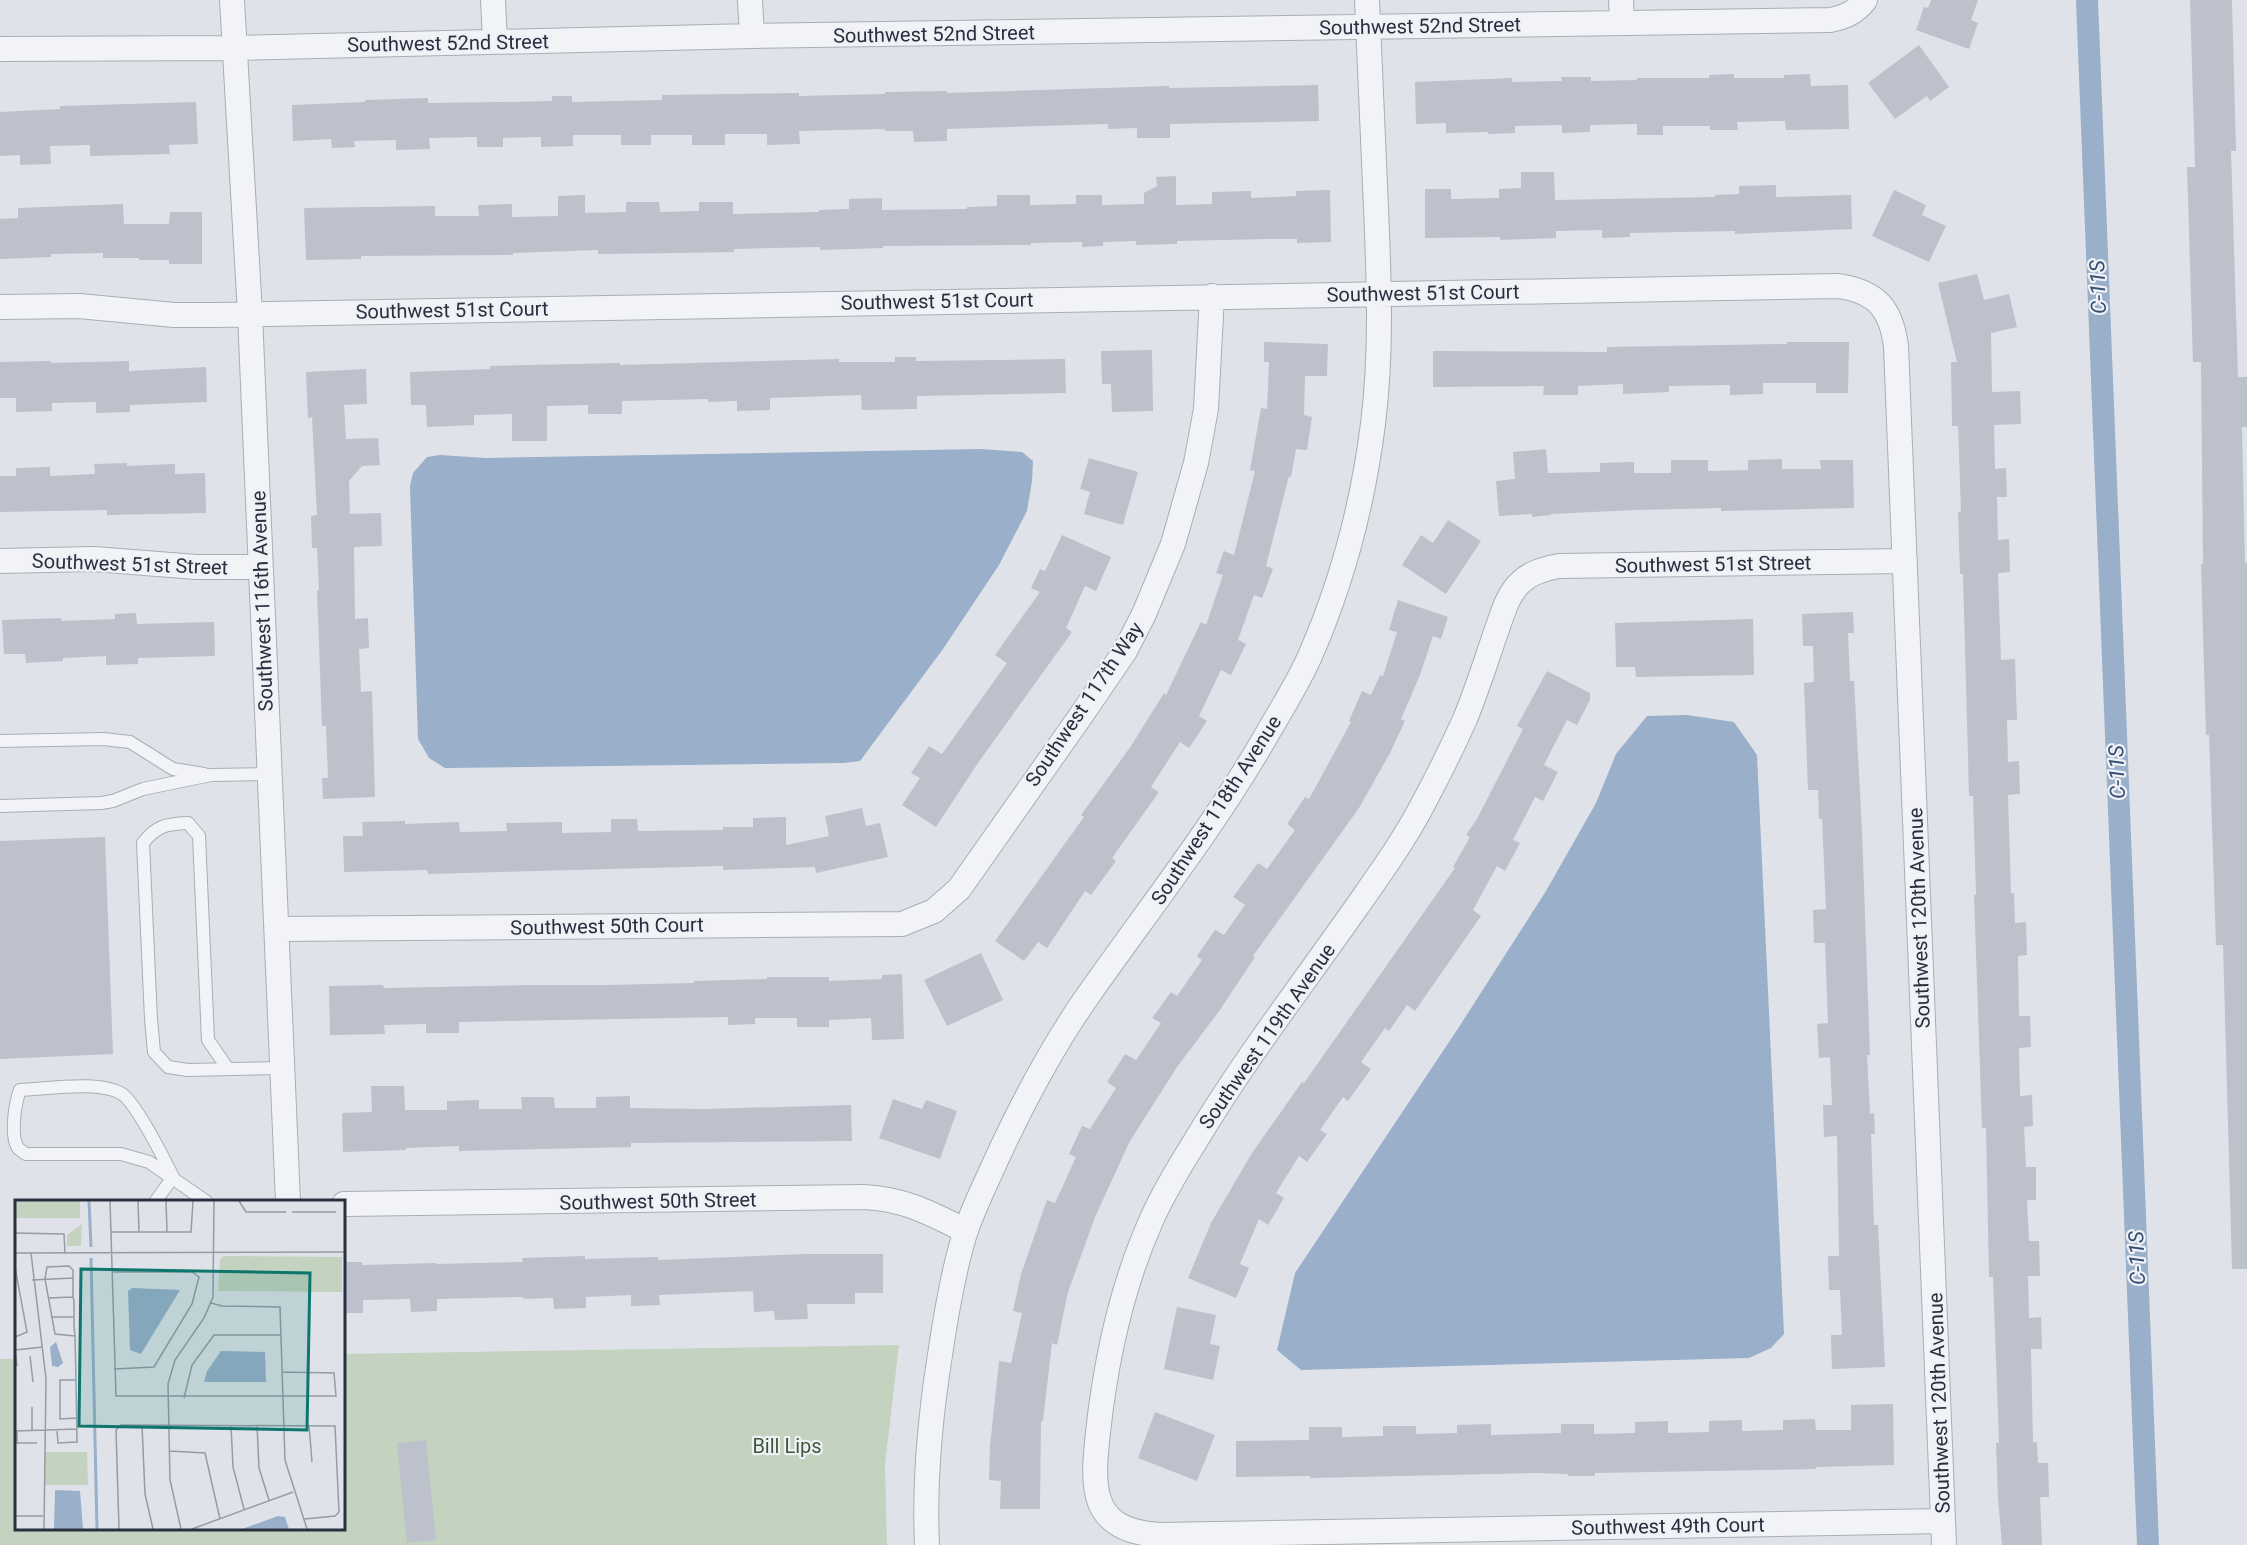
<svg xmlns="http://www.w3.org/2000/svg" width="2247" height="1545" font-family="Roboto,sans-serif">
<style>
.green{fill:#c4d2c0}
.water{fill:#9aafc9}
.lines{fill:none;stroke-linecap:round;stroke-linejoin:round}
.canal{stroke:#9aafc9;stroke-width:22}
.building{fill:#bcc1cb}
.lane-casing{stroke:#a8adb6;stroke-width:14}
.street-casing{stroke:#a8adb6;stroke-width:26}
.lane{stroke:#f2f3f7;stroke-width:12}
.street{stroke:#f2f3f7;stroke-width:24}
.labels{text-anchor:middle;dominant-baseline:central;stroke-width:4.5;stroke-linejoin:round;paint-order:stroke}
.street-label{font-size:20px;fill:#283040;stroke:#eff1f6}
.park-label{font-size:20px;fill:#3b5b35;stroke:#eff1f6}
.water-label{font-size:21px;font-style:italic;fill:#324d74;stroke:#eff1f6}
.inset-river{fill:none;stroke:#9aafc9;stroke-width:3}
.inset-road{fill:none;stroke:#969ba5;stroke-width:1.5}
.view{fill:#0f766e;fill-opacity:0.15;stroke:#0f766e;stroke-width:3}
.inset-edge{fill:none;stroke:#283040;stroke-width:3}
</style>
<rect width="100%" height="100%" fill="#dfe3e9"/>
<path class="green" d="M899,1345L885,1465L887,1545H0V1359H16V1528H344V1354Z"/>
<path class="water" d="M981,449L1022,452L1033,461L1032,481L1027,511L999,565L943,649L860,761L844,763L445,768L429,758L418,739L410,486L413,473L427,457L440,455L486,458Z
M1687,715L1734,722L1757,755L1784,1334L1771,1348L1749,1358L1301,1370L1277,1350L1295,1273L1459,1027L1546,891L1596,803L1616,754L1647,716Z"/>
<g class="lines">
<path class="canal" d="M2087,0L2148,1545"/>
</g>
<path class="building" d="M1931,0H1978L1971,20L1978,23L1969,49L1916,30L1924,7L1928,8Z
M2190,0H2232L2236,151H2231L2238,377H2247V427H2242L2245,563H2247V1269H2232L2223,945H2216L2209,735H2206L2201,564H2203L2201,362H2193L2187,167H2195Z
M1919,45L1949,87L1930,101L1927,96L1895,119L1868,83Z
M1734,74V78H1784V75L1810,74L1811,86L1848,85L1849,129L1786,130L1785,121L1737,122L1738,130H1710V126H1663V135H1637V124L1590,125V132L1562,133V125L1515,126V133L1488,134V132L1446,133V123L1416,124L1415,82L1512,78V82L1562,81L1561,77H1591V81L1637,80V78H1709V75Z
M1318,85L1319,121L1170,124V138H1137V128L1108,129V124L947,129V141L914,142L913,131H885V129L799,131L800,144L767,145V134H725V145H692V135H651V145H621V135H573V146L541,147V137L503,138V147H477V137L429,138L430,149L396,150V140L354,141L355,147L332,148L331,139L293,141L292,105L365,102V100L428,98V103L502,102L552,101V96H572V102L662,100V95L799,93V96L885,94V92L947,91V93L1169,86V88Z
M196,102L198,144L169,145L170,154L90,156V145L50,146L51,164L20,165V155L0,156V112L60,109V106Z
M1521,172H1554L1555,200L1715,197V195L1739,194V186L1776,185V197L1851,195L1852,229L1735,234V231L1630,233V237L1602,238V230L1556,231V238L1500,240V237L1425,238V189H1451V199L1499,198V189L1521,188Z
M1176,176V205L1212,204V192L1251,191V198L1296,196V191L1330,190L1331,242L1297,243V239H1268L1177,241V244L1136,245V241L1103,242V246L1082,247V242L1031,243V245L883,246V248L820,250V247L734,249V252L679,253L598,254V250L513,253V255L361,256V259L306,260L304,208L435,206V216H479L478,205L512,204V217L558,216V196L585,195V213L626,212V202H659L660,212L699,211V202H733V214L819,212V210L849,209V199L882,198V210L967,209V207L997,206V195H1030V205L1076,204V195H1102V205L1144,204V193L1157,186L1156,177Z
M1894,190L1926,205L1922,215L1946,226L1929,262L1872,236Z
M123,204L124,224H169L170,212H202V264H169V260H139V258H103V253L51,254V257L0,259V219L18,218V208Z
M1977,274L1984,300L2009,294L2017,327L1991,333L1992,392L2020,391L2021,424L1994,425L1995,469L2006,468L2007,497H1997L1998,540L2009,539L2010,572L1998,573L2001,660L2015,659L2017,720H2007L2008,762L2019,761L2020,794L2008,795L2011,893H2014L2015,923L2026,922L2027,955L2018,956L2019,1016H2030L2031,1047L2019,1048L2020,1096L2032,1095L2033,1126L2024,1127L2026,1167H2036V1200H2027L2029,1241H2039L2040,1276H2028L2029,1318L2041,1317L2042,1349H2031L2033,1442H2037L2038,1463H2048L2049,1497H2040L2042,1545H2002L1998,1498L1996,1443H1999L1993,1277H1989L1986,1128H1982L1974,895H1976L1973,796H1969L1963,574H1960L1958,512L1961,511L1958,426H1952L1951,362H1957L1938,283Z
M1264,342L1328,344L1327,376H1305L1304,415L1312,417L1307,450L1296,449L1291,477L1289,476L1266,566L1273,569L1262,598L1254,595L1238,640L1246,644L1231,675L1221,670L1199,716L1207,721L1189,748L1180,742L1151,787L1159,792L1112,858L1116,861L1091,895L1085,891L1047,948L1038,942L1024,961L995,941L1084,817L1081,815L1131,746L1164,693L1166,695L1201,622L1206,625L1223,575L1216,573L1224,551L1234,555L1255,471L1250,470L1261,408L1267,409L1269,362H1264Z
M1787,342H1849L1848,393H1816V383H1763V394L1730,395V385L1669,386V392L1623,394V384L1578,386V395H1543L1544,386L1433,387V351L1607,352V347L1787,344Z
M1152,350L1153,411L1112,412L1111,384H1102L1101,351Z
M895,357H916V361L1065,359L1066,393L917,396V409L862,410L861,395L770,398V410L737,411V401L708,402V399L622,401V414H588V405L547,406V441H512V414L474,415V425L427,427L426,405H411L410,372L490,369V366L620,363V365L839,359V362H895Z
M51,361V363L129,361V371L206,367L207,402L130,405V412L96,413V402L52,403V411L16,412V398H0V362Z
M366,369L367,404L344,405L346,439L378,438L380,465L362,466L349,481L350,514L381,513L382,546L354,547L355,619L368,618L369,648L359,649L361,692L372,691L375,797L323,799L322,778H328L326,726H322L317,590H319L317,548H312L311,516L317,515L312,417L308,418L306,372Z
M1546,449L1548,473L1600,472V463L1634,462V473H1671V460H1708V471L1748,470V460L1782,459V469H1821L1820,460H1853L1854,508L1721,511V508L1635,510L1551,514V515L1532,517V514L1499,516L1496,481L1515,479L1513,452Z
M1089,458L1138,472L1123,525L1084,514L1090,492L1080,489Z
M127,463V466L175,464V474L205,473L206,513L107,515V510L0,512V476H16V468L50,467V476L95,474L94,464Z
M1448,520L1481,541L1446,594L1402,565L1421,535L1433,543Z
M1062,535L1111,557L1096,591L1085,586L1066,628L1072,632L978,763L936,827L902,805L920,778L911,773L929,746L942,754L1007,663L995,655L1040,592L1031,588L1040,569L1045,571Z
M1398,600L1448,617L1441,639L1433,636L1420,675L1401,719L1405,721L1390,753L1359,808L1253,956L1255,957L1220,1010L1177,1067L1130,1141L1095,1217L1068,1292L1057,1345L1052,1343L1043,1421H1041L1040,1509H1000L1001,1481L989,1480L990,1446L999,1361L1011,1363L1022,1313L1013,1311L1021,1274L1047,1200L1055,1203L1076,1157L1069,1154L1082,1126L1090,1129L1116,1088L1107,1082L1125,1054L1136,1060L1161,1023L1152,1018L1171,992L1177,996L1202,960L1197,956L1215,930L1224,935L1245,905L1233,897L1258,863L1267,869L1295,830L1287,824L1305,797L1309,799L1351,722L1349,721L1362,691L1371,695L1380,675L1383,676L1397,632L1389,630Z
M1853,612L1854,633H1848L1850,681H1854L1862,830L1870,1055H1867L1870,1114L1874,1113L1875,1134H1871L1874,1225H1878L1885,1367L1832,1369L1831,1335H1842L1840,1290H1829L1828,1256H1839L1837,1136L1824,1137L1823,1105H1832L1830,1057L1819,1058L1817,1024L1828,1023L1825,943H1814L1813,910L1826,909L1822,819H1819L1818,790H1808L1804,683L1814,682L1813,646H1803L1802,614Z
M136,613L137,624L214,622L215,656L138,658V664L106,665V656L63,658V661L26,663L25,654H4L2,620L61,618L62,621L115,619V614Z
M1753,619L1754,675L1636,677L1635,667H1616L1615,623Z
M1547,671L1590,693V700L1577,725L1567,720L1544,765L1558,772L1543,801L1535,797L1513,840L1520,843L1505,871L1497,866L1473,910L1481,916L1415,1011L1407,1005L1389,1031L1385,1028L1361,1062L1371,1069L1348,1101L1343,1097L1320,1130L1327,1134L1307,1162L1299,1156L1276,1193L1284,1198L1268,1225L1259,1219L1240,1264L1249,1268L1236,1298L1188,1278L1211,1223L1252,1153L1302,1082L1304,1083L1455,868L1453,867L1470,837L1466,835L1477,819L1523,729L1517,726Z
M862,808L866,826L880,823L888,857L816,873L815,867L723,870V866L428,874L427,870L344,872L343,836H363L362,822L405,821V824L459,822L460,832L507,831L506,823L562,822V833L611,832V819H637L638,831L723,830V827H753V818L786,817V845L829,836L825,816Z
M105,837L113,1054L0,1059V841Z
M981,953L1003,1000L947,1026L924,980Z
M902,974L904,1039L872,1040L871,1018L829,1020V1027H797V1018H755V1024L728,1025V1017L459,1022V1033H426V1024L384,1025L385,1034L330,1035L329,986L383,985L384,988L532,985H607L694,983V981L767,979V977H829V981L882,979V975Z
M371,1086H404L405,1110H447V1101L479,1100V1109H522L521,1097H554L555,1108H596V1097L630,1096V1108L704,1109L851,1105L852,1141L631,1143V1147L459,1151V1146L406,1148V1150L343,1152L342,1113L372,1112Z
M893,1099L922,1109L926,1100L957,1111L940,1159L879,1138Z
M806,1254H883V1293H855V1304H807L808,1319L775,1320L774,1311L754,1312L753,1291L659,1295L660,1305L631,1306V1295L586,1297V1308L554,1309L553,1298L524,1299L523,1297L437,1299V1311L411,1312L410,1299L363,1300V1313H344V1262H362V1265L436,1263V1264L523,1262L522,1258L585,1256V1259L658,1257V1260Z
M1177,1307L1216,1315L1210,1344L1220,1346L1213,1380L1164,1369Z
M1893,1404L1894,1465L1816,1467V1469L1595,1473V1476H1568V1474L1538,1473L1310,1478V1476L1236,1477V1441L1309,1440V1427H1342V1437L1383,1436V1426H1416V1434L1457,1433V1425L1491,1424V1435L1561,1433V1424H1594V1434L1635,1433V1422L1668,1421V1433L1709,1432V1421L1742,1420V1431L1783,1430V1420L1815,1419L1816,1430H1851V1405Z
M1155,1412L1215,1435L1197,1481L1138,1458Z
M426,1440L436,1540L407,1543L397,1443Z"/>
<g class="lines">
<g class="lane-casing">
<path id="lane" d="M0,741L103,739L130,742L173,769L204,774
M0,806L101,803L113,801L143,789L211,775L269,774
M228,1069L208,1040L199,836L188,823C167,824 157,825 143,843L151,1019L154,1052L168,1067L188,1070L283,1068
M173,1177C164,1159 137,1104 122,1094C100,1080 47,1089 20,1090C15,1103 10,1136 18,1148C20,1150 23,1152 26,1154H121L149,1162L207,1202
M155,1202L173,1177"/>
</g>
<g class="street-casing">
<path id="street" d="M232,0L250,314L288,1202
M493,0L495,42
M750,0L752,36
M1621,0L1622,23
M0,49L233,48L752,36L1830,20C1845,17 1855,13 1865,0
M0,307L79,306L174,315H216L1839,286C1877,292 1891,309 1896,346L1944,1545
M0,561L94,559L196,567H260
M1905,561L1559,566C1543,569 1529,573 1518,585C1506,598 1502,616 1496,632C1486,661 1477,690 1465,719C1452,748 1437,778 1422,806C1403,842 1379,875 1356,908C1302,985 1244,1060 1196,1140C1180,1166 1163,1193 1151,1221C1121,1288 1106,1359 1098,1432C1092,1488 1089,1531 1160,1535L1943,1521
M277,929L902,924L934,911L959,889L1080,717L1125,651L1144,614L1173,544L1196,463L1206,409L1212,296
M344,1204L864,1197C905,1199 930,1213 966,1231
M927,1545C924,1480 930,1418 940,1355C946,1314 953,1272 965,1233C974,1206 987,1181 998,1156C1024,1100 1052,1047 1087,997C1148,910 1213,828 1266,736C1281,710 1298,683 1310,656C1342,583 1363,503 1373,424C1382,352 1379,280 1376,208C1373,139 1370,69 1367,0"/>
</g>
<use href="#lane" class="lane"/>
<use href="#street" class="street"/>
</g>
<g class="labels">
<g class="street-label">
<text transform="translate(1420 26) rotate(-1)">Southwest 52nd Street</text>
<text transform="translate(934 34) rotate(-1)">Southwest 52nd Street</text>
<text transform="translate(448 43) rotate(-1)">Southwest 52nd Street</text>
<text transform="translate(1423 293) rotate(-1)">Southwest 51st Court</text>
<text transform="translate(937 301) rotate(-1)">Southwest 51st Court</text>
<text transform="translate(452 310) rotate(-1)">Southwest 51st Court</text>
<text transform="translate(130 564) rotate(2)">Southwest 51st Street</text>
<text transform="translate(1713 564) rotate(-1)">Southwest 51st Street</text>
<text transform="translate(262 601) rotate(-92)">Southwest 116th Avenue</text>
<text transform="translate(1084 704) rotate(-56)">Southwest 117th Way</text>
<text transform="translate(1216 810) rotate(-57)">Southwest 118th Avenue</text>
<text transform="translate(1919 918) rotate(-92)">Southwest 120th Avenue</text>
<text transform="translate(607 926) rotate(-1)">Southwest 50th Court</text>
<text transform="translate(1267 1036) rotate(-55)">Southwest 119th Avenue</text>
<text transform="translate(658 1201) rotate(-1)">Southwest 50th Street</text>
<text transform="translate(1939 1403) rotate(-92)">Southwest 120th Avenue</text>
<text transform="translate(1668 1526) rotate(-1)">Southwest 49th Court</text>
</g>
<g class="park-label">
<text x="787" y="1446">Bill Lips</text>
</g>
<g class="water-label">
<text transform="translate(2098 287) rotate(-92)">C-11S</text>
<text transform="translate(2117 772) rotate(-92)">C-11S</text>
<text transform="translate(2137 1258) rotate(-92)">C-11S</text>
</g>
</g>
<g transform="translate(15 1200)">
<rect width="330" height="330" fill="#dfe3e9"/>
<path d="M0,1H65V18H0ZM67,24L66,46H52V35ZM208,56L327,57V92L203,91L205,60ZM29,252H72L73,285H29Z" fill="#c4d2c0"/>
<path d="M117,88L165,90L126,154L115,150L113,91ZM41,142L48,163L43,167L37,166L35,147ZM206,151L250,152L251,182H189L192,171ZM40,290L65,291L68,329H39ZM263,316L270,317L274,329H227Z" fill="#9aafc9"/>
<path class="inset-river" d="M74,1L76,47M76,58L82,329"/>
<path class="inset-road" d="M95,1L101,196H321L319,173L267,172M123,1L124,32M151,1L152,32M224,1L231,12H271M277,12H321M96,32H176L178,1M0,33L49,34L50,54M0,53L330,52M16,53L31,179L29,329M0,67L12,132L0,137M97,72H177L184,77L177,104L139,167L99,169M17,80L58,78M33,98L58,97M196,103L207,106L265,107L270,260L292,329M36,117H59M15,156L18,182M2,166L0,150L28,147M61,180H45V219L62,218M169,198L177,165L199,135H266M127,225L130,294L138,329M216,225L218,267L229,309M242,225L244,268L254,300M294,225L297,262M17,230V207M0,231L62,229M2,231V243H22M42,231L43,243L62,242L61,180L60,136L59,126V101L58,97V70L54,66L32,67L30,79L40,134L60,136M154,251L190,253L205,319M0,316H28M104,329L101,230L106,225L320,226L324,312L320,316L289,319M166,329L155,280L153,184L160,160L189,118L198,97L199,1M177,329L278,292"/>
<path class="view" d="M66,69L295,73L292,230L64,226Z"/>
<rect width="330" height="330" class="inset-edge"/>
</g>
</svg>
